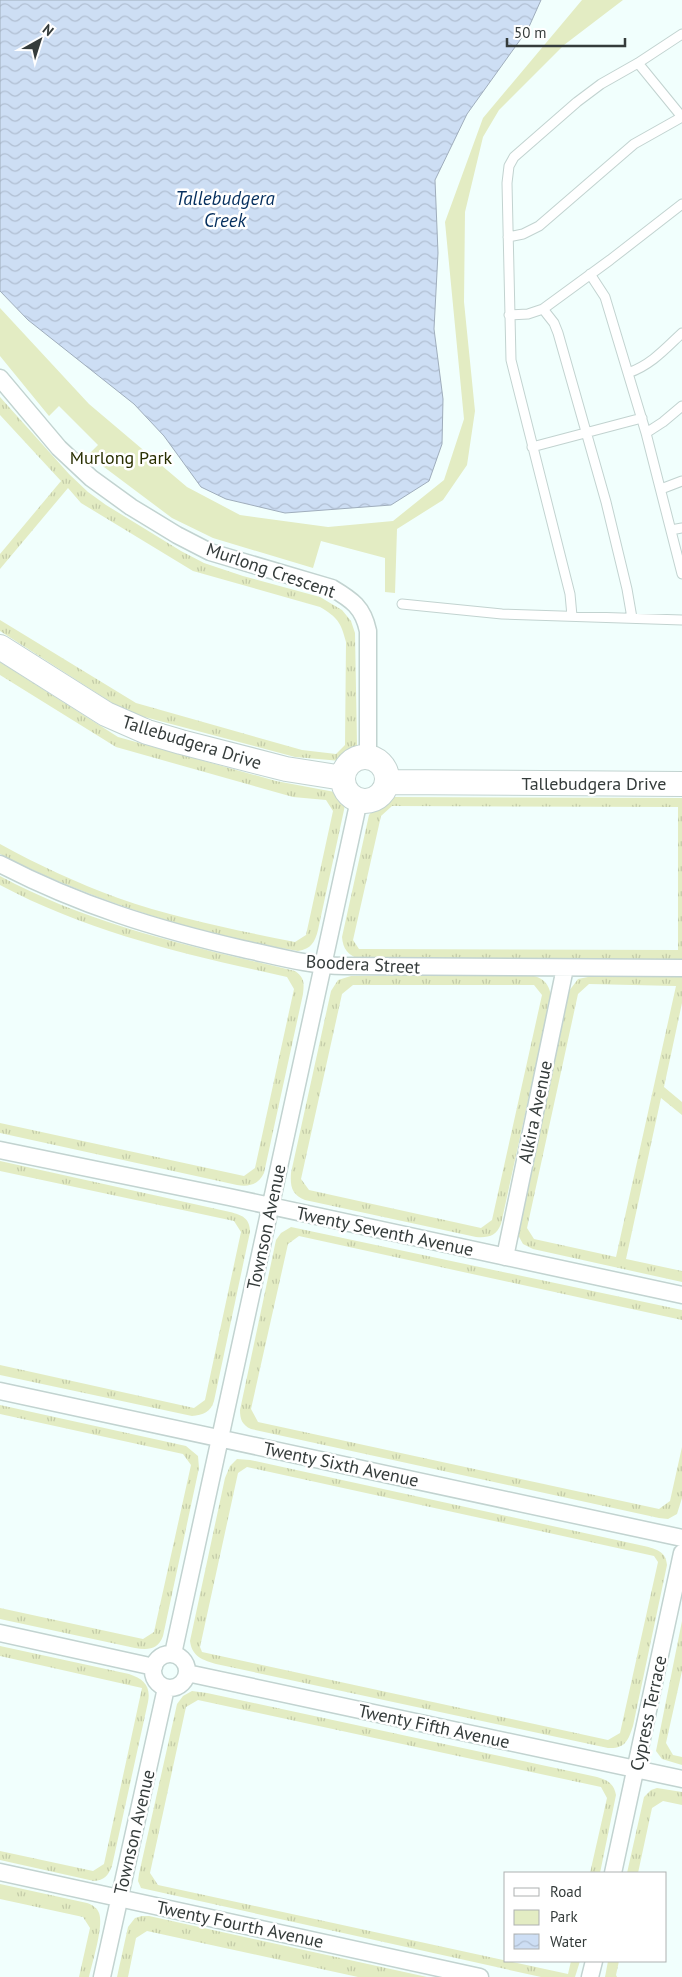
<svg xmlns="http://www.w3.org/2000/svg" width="682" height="1977" font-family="'PT Sans',sans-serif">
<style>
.grass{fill:url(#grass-tufts);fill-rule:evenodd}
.park{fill:#e3ecc3}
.water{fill:url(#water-waves);stroke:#9fadbc}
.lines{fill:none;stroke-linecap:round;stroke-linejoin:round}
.lane-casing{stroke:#c2d3d0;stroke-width:11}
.street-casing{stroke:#c2d3d0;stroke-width:19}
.secondary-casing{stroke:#c2d3d0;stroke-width:26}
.lane{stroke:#fff;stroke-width:9}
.street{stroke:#fff;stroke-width:16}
.secondary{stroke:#fff;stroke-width:24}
.labels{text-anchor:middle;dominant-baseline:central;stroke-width:5;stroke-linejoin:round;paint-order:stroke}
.park-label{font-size:18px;fill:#292f00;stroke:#fff}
.street-label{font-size:18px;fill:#353c3b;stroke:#fff}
.water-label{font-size:19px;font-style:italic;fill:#052f5e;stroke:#fff}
</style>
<defs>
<pattern id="grass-tufts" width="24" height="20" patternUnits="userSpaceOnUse" patternTransform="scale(1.25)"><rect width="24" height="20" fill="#e3ecc3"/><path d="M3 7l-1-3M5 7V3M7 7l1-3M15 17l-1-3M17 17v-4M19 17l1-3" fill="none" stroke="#c3cba8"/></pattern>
<pattern id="water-waves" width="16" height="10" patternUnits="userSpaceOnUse" patternTransform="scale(1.25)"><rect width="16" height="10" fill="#cddef4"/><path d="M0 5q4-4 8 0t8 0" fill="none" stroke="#b1bfd2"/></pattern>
</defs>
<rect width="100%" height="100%" fill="#f1fffd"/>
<path class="grass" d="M0,397L69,474L88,492L106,505L181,551L204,563L243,576L320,597L342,610L351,621L355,633L357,745L352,754L341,761L295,757L141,716L117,706L0,631V620L136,703L302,750L336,754L345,745L346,642C341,622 337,617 320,607L193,571L81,503L68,488L0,569V554L61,481L0,415Z
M0,662L118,737L276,781L340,793L345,804L344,810L318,930C315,942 311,949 298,951C194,933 93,901 0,854V844C38,865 77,883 118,898C175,918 235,930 295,942L306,935L333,811L326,800L293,797L116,747L0,675Z
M392,797L682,798V960L359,959C348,955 343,949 342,937L369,815L380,801ZM392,806L678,807V950L359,949L353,940L381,816Z
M0,876C92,926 194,947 295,971C305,978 304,983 303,994L264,1173C258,1185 249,1187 237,1185L0,1133V1123L244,1176L255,1168L294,989L287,977C188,955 90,933 0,885Z
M531,975C543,978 549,983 551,996L501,1224C496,1236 489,1238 476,1237L305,1200C292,1195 290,1187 291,1173L331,991L338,980L351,976ZM353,985H534L542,995L492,1220L481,1228L309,1190L301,1179L342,994Z
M593,976L682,977V1003L664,1087L682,1102V1115L661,1098L626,1259L682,1271V1282L533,1249L523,1244L518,1235L569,991L578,979ZM589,984L676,986L616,1257L534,1239L527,1228L578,994Z
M0,1161L230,1212C242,1215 250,1218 250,1232L214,1401C211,1412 203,1415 192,1416L0,1375V1365L194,1408L205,1400L241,1232L234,1221L0,1171Z
M291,1227L682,1310V1320L299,1236L288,1244L251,1409L258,1422L659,1509L670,1501L682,1447V1498L677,1514L668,1519L659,1518L251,1429C242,1425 240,1419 240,1410L276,1240L281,1233Z
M0,1405L186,1446L198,1456L199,1468L163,1636C158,1650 148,1650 135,1648L0,1619V1608L143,1639L154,1632L191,1465L183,1454L0,1414Z
M237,1459L250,1460L644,1546C656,1549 666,1551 667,1565L633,1726C628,1741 625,1749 608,1748L216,1664C203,1660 192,1657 190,1641L225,1478L230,1466ZM247,1467L654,1556L658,1562L620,1733L608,1740L202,1652L200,1647L238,1473Z
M682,1621V1671L666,1743L673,1755L682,1757V1765L662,1759L656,1751Z
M0,1646L129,1674C144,1679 151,1686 148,1702L112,1866C108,1876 104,1880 94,1881L0,1860V1851L93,1871L104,1864L142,1688L0,1656Z
M192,1691L207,1693L597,1777C608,1780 614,1784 616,1795L600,1873H590L607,1798L601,1787L198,1700L186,1707L150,1873L158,1885L568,1974L571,1961H580L575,1977H541L141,1888L138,1881L139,1874L177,1704L183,1696Z
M657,1788L682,1792V1805L663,1801L652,1808L638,1873H627L644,1797L651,1790Z
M0,1884L87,1903C93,1905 97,1908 99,1913C104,1926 92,1963 89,1977H79L90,1928L83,1917L0,1899Z
M142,1916H149L427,1977H358L147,1931L136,1938L128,1977H117L128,1927L135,1918Z
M608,1961H619L616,1975L617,1977H605Z"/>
<path class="park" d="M582,0H623L564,45L499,110L483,137L465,212L464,302L475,411L467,465L443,500L397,529L395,593L385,592V558L321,541L313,568L213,538L172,518L88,455L98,445L59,406L49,416L0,356V308L89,404L187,487L240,515L328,527L393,521L444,480L464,419L445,222L483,118Z"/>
<path class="water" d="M0,0H541L528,29L467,114L435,180L438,253L434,329L443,399L442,444L429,481L391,505L285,513L226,499L201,487L164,436L134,404L28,320L0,291Z"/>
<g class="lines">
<g class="lane-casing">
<path id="lane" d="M638,63L682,117
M508,237L523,234L539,226L634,144L682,117
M590,274L605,297L646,433L682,574
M543,309L554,323L558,333L606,502L627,589L632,618
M509,315L528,314L543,309L610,260L682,204
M628,373C651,365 665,349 682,333
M646,433L663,422L682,406
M532,447L642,418
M661,489L682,481
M671,530L682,528
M402,604L502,614L682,620
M572,616L570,594L511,360L507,183L509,166L514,157L577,102L601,84L638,63L682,34"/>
</g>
<g class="street-casing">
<path id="street" d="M0,378L59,448L91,478L131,507L177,535L210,552L332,588C352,600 363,607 368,631V758
M0,864C79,905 156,929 243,949C276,956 310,966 344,966L682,968
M0,1150L229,1197L682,1295
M505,1257L565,968
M0,1391L682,1538
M0,1633L154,1667
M153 1671a17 17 0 1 1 34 0a17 17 0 1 1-34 0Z
M173,1654L359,800
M187,1673L682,1779
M0,1872L480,1977
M613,1873L682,1553
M102,1977L166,1688
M590,1977L594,1961"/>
</g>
<g class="secondary-casing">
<path id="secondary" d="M0,647L106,714L147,732L181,742L286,769L343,778
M343 779a22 22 0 1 1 44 0a22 22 0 1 1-44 0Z
M387,782L682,784"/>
</g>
<use href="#lane" class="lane"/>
<use href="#street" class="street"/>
<use href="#secondary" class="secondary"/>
</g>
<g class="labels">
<g class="park-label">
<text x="121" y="457">Murlong Park</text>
</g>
<g class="street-label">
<text transform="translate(271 570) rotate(19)">Murlong Crescent</text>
<text transform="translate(192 742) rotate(17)">Tallebudgera Drive</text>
<text x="594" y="783">Tallebudgera Drive</text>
<text transform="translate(363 964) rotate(3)">Boodera Street</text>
<text transform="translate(535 1112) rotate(-78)">Alkira Avenue</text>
<text transform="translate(266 1227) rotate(-78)">Townson Avenue</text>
<text transform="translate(385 1231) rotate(12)">Twenty Seventh Avenue</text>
<text transform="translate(341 1464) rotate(12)">Twenty Sixth Avenue</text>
<text transform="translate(648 1713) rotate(-78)">Cypress Terrace</text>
<text transform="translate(434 1726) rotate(12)">Twenty Fifth Avenue</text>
<text transform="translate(134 1832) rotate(-77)">Townson Avenue</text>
<text transform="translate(240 1924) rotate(12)">Twenty Fourth Avenue</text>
</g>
<g class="water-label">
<text x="225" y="198">Tallebudgera<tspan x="225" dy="22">Creek</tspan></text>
</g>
</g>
<rect x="504" y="1872" width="162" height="90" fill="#ffffff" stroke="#aeb1b1"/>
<rect x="514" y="1888" width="25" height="8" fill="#ffffff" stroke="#aeb1b1"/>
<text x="550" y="1897" font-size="15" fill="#353c3b">Road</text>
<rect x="514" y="1910" width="25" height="15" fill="#e3ecc3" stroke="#aeb1b1"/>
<text x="550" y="1922" font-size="15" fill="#353c3b">Park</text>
<rect x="514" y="1934" width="25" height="15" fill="url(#water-waves)" stroke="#aeb1b1"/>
<text x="550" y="1947" font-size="15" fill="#353c3b">Water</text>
<g transform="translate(40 40) rotate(39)" stroke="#ffffff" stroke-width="4" paint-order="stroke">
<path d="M0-4L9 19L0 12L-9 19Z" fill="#353c3b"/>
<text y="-8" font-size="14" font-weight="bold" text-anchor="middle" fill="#353c3b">N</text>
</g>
<path d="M507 38v8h118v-8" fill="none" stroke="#353c3b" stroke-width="2.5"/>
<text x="514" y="38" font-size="15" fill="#353c3b" stroke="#ffffff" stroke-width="4" paint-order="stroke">50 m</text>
</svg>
